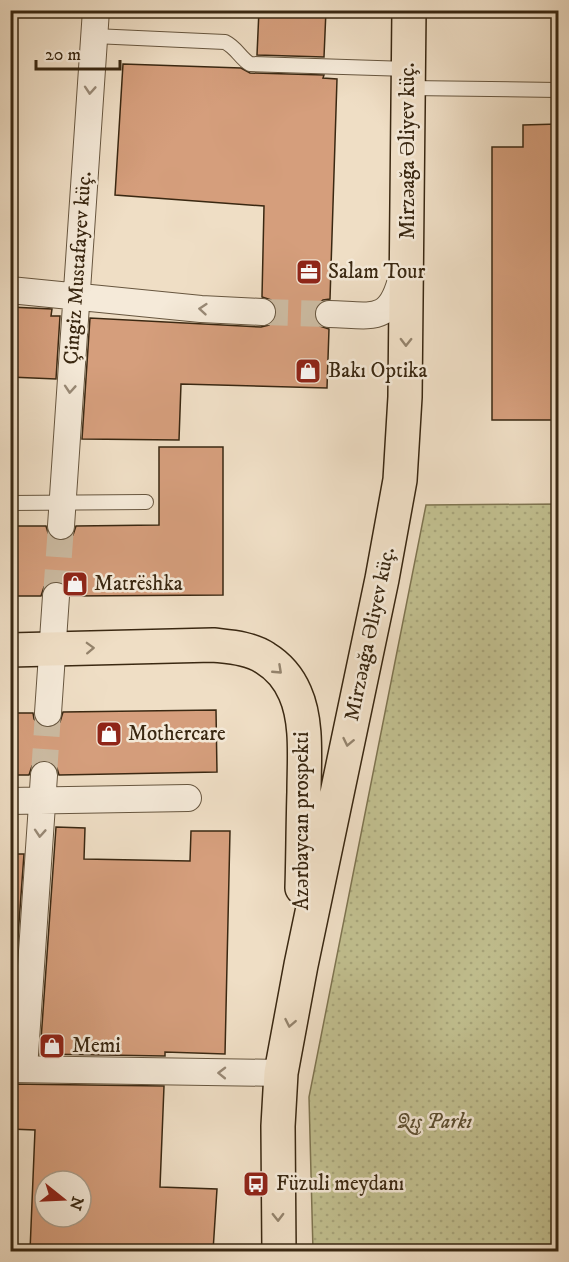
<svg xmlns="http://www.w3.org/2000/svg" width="569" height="1262" font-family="'IM FELL DW Pica',serif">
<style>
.park{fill:url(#park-dots);stroke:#7e7450;stroke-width:1.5}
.building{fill:#d59e7c;stroke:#3a2812;stroke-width:1.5;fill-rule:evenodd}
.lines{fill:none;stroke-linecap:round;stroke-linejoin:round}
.street-tunnel{stroke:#cbbaa1;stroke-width:26;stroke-dasharray:26 13;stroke-linecap:butt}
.lane-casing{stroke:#67563f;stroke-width:16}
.street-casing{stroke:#67563f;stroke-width:28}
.primary-casing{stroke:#3a2812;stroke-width:36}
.lane{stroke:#f5ead9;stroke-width:14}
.street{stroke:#f5ead9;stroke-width:26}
.primary{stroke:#efdec5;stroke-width:33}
.oneway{stroke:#988976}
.oneway2{stroke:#94836c}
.labels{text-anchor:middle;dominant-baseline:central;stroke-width:5;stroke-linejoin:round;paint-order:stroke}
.street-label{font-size:21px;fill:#3a2812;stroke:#f5ead9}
.poi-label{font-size:21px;fill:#3a2812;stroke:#f5ead9;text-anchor:start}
.park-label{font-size:21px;font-style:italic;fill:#5c4e31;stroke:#f5ead9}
</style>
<defs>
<pattern id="park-dots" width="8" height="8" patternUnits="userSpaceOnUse" patternTransform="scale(1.5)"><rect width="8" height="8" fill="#c1bf8f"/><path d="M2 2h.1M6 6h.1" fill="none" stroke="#a7a47a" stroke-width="1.8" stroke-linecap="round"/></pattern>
</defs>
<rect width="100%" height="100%" fill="#efdec5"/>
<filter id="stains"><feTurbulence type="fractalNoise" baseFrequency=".00333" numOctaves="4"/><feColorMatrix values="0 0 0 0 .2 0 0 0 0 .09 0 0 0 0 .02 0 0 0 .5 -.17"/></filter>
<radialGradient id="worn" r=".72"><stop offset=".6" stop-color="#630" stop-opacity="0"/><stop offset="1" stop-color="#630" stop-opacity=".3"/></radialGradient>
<path class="park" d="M558,504V1251H313L309,1097L426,505Z"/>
<path class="building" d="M259,10H326L324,57L257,55Z
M123,64L241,68L250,73L324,75L323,78L337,79L330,299L323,300L317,305L314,314L316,321L320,326L329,329L327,388L181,384L179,440L82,439L90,318L261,327L269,325L275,320L277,313L276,306L271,300L262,297L264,206L115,195Z
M558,124V420H492V147H523V125Z
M10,307L52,309L51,316H60L56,379L10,377Z
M159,447H223V595L71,596L69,589L65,584L56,581L49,583L44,587L41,596H10V526H46L48,533L52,538L61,541L68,539L73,535L76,526L159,525Z
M216,710L217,772L59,775L57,768L53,763L44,760L38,761L32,766L29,775H10V713H33L34,719L39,725L48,728L54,727L60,722L63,712Z
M56,827L85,828L84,859L190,861L191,831H230L225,1054L165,1052V1056L40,1054Z
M10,854H24L10,1046Z
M10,1084L164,1086L160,1187L217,1189L213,1251H30L35,1130L10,1129ZM45,1181H81V1217H45Z"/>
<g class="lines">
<path class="street-tunnel" d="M262,312L329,314
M56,596L61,526
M44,775L48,713"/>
<g class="lane-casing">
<path id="lane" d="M94,36L225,42C237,48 240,58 250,64L408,69
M409,88L558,90
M10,503L146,502"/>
</g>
<g class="street-casing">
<path id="street" d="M10,290L201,309L262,312
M329,314C372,315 390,325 402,276
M61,526L96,10
M48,713L56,596
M10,801L188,798
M10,1069L281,1073
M24,1069L44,775"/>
</g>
<g class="primary-casing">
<path id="primary" d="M10,650L213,645C230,647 250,648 265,658C278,666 289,679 295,693C308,722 304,761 304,792C303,824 303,856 302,888
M279,1252L278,1126L281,1073L301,965L382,579L400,480L405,397L409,10"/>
</g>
<use href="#lane" class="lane"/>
<use href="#street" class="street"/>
<use href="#primary" class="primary"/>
</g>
<defs><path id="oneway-chevron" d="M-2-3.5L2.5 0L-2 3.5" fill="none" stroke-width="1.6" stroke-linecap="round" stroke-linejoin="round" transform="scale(1.5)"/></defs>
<g class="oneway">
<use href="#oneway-chevron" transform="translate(90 90) rotate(94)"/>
<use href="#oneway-chevron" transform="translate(203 309) rotate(-175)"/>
<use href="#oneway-chevron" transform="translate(70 389) rotate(94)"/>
<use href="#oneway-chevron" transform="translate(40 833) rotate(94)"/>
<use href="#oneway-chevron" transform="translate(222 1073) rotate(-179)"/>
</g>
<g class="oneway2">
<use href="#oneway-chevron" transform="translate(406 342) rotate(91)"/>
<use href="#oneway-chevron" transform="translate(90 648) rotate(-2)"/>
<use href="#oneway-chevron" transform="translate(278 670) rotate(43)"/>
<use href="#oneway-chevron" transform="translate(348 742) rotate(102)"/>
<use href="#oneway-chevron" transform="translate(290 1023) rotate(101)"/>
<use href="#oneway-chevron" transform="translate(278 1217) rotate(89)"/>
</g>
<defs>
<g id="office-square" transform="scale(1.35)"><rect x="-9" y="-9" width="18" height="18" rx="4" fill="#8f2418" stroke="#f5ead9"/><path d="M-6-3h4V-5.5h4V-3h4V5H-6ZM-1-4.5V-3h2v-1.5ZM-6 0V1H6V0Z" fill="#fff"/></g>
<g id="shop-square" transform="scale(1.35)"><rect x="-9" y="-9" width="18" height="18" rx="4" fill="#8f2418" stroke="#f5ead9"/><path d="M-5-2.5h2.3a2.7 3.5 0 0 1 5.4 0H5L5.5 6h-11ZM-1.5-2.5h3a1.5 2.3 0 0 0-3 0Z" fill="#fff"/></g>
<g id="bus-square" transform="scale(1.35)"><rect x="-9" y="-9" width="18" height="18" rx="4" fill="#8f2418" stroke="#f5ead9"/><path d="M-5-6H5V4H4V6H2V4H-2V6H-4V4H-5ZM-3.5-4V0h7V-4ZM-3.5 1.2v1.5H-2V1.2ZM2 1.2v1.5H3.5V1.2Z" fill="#fff"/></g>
</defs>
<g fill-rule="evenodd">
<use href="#office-square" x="309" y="272"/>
<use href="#shop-square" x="308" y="371"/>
<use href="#shop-square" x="75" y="584"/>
<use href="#shop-square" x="109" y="734"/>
<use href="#shop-square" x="52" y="1046"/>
<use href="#bus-square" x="256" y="1184"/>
</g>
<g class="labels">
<g class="street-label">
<text transform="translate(408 151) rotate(-90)">Mirzəağa Əliyev küç.</text>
<text transform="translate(78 268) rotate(-86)">Çingiz Mustafayev küç.</text>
<text transform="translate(370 634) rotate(-78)">Mirzəağa Əliyev küç.</text>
<text transform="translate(302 821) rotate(-90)">Azərbaycan prospekti</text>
</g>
<g class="poi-label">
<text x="328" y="272">Salam Tour</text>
<text x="328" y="371">Bakı Optika</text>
<text x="94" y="584">Matrëshka</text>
<text x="128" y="734">Mothercare</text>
<text x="72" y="1046">Memi</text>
<text x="276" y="1184">Füzuli meydanı</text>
</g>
<g class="park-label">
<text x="434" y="1122">Qış Parkı</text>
</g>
</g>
<rect width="569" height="1262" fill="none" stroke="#efdec5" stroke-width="36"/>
<rect x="12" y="12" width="545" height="1238" fill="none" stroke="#3a2812" stroke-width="3"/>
<rect x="18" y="18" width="533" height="1226" fill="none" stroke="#3a2812" stroke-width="1.5"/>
<g transform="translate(63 1199) rotate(108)"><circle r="28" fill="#f5ead9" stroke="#aa9c89" stroke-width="1.5"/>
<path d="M0-4.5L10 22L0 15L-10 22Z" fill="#8f2418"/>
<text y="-9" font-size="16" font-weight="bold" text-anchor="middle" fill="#3a2812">N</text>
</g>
<path d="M36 60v9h84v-9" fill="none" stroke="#3a2812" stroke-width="3"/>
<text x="45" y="60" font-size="18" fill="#3a2812" stroke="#f5ead9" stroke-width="4.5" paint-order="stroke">20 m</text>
<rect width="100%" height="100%" filter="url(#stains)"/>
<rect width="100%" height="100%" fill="url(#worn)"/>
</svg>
